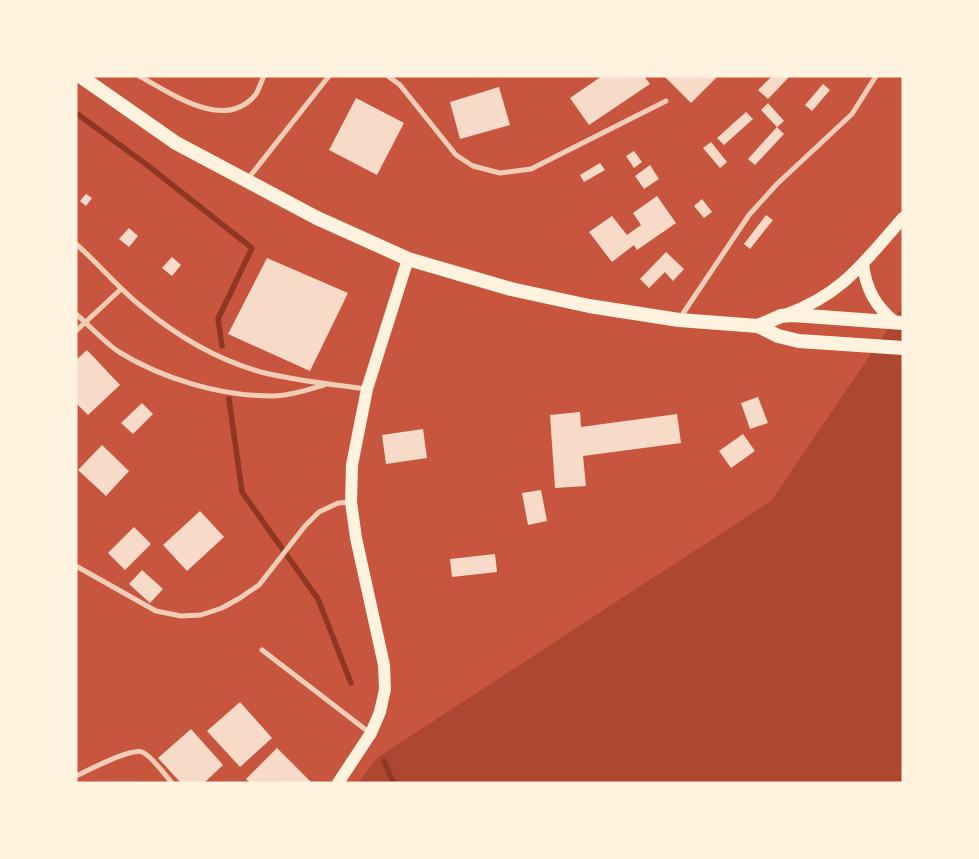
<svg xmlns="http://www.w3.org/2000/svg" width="979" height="859" font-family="'Golos Text',sans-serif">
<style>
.green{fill:#ae4732}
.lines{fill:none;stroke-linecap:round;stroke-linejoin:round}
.stream{stroke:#8f3625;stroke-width:5.5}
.building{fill:#f7dbc8}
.minor{stroke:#f1ccb7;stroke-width:5}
.primary{stroke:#fff3e0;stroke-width:12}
.trunk{stroke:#fff3e0;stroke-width:14}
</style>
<rect width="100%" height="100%" fill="#c8553d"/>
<path class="green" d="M903,307V783H358L377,758L771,501Z"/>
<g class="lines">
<path class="stream" d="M76,113L147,165L252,248L218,319L222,346
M229,399L242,492L318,599L351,683
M384,761L392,780L395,783"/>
</g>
<path class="building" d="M602,76H644L650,84L589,125L570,98Z
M664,76H718L691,103Z
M772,76H790L768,99L758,90Z
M823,84L830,90L812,111L805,105Z
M499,87L510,125L460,139L450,102Z
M356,98L404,123L377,175L329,150Z
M768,103L784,121L777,127L761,110Z
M746,112L753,119L724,145L717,138Z
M777,127L784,134L755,165L748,159Z
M711,142L727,162L720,168L703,148Z
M634,151L642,162L634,168L626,156Z
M600,163L605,170L584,182L580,175Z
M650,165L659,179L644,189L635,176Z
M86,194L92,198L86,206L80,201Z
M657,196L676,223L637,250L634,245L612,262L589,232L612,216L627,235L641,225L633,213Z
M702,199L712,212L704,218L694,206Z
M766,215L773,220L750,249L744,244Z
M129,228L138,236L129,247L119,239Z
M666,252L684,269L673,281L665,272L649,288L640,279Z
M172,257L181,265L172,276L162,268Z
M267,258L348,293L310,371L228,334Z
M87,350L120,385L88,415L76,403V360Z
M758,397L768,423L750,429L741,403Z
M142,403L153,414L133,434L121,423Z
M580,412L581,427L677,414L681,443L583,456L586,486L555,488L550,415Z
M423,429L427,458L386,464L382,435Z
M743,434L755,451L731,468L719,451Z
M102,445L129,471L106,496L78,470Z
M541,490L547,521L528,525L522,493Z
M200,511L224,537L187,571L163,545Z
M134,527L151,544L125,570L108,553Z
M495,554L497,572L452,577L450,559Z
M142,570L163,589L150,603L129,584Z
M240,702L272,738L240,767L207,731Z
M191,729L223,765L204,783H181L158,758Z
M277,748L311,782V783H250L246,779Z"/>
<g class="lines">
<path class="minor" d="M139,76C171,93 225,133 256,94C259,89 261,82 264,76
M388,76L400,85L456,155L473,166L500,173L531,169L666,101
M247,180L329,76
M76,244C99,264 118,288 142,307C177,336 218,360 261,372C296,381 331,384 366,389
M76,314C90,326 104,342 119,352C163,379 220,396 272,396C289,396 307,390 324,385
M680,318L749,215L777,184L852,114L876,76
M76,331L121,289
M76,566L156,611L181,616L201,615L222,608L240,598L259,585L305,526L319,512L338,503L351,502
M262,650L370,733
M76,776C89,770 130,748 142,752C152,756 165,775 172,783"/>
<path class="primary" d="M863,264C866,290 876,307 896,323
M785,315C843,294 864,262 903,218
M338,783L371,733L380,712L385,689L384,665L356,538L351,502L352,465L367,389L408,259"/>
<path class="trunk" d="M80,76L176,143L317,218L408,259L511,289L589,306L679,320L758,326L778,336L799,341L903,348
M758,326L781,316L793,315L903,323"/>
</g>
<rect width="979" height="859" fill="none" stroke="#fff3e0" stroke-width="155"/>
</svg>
